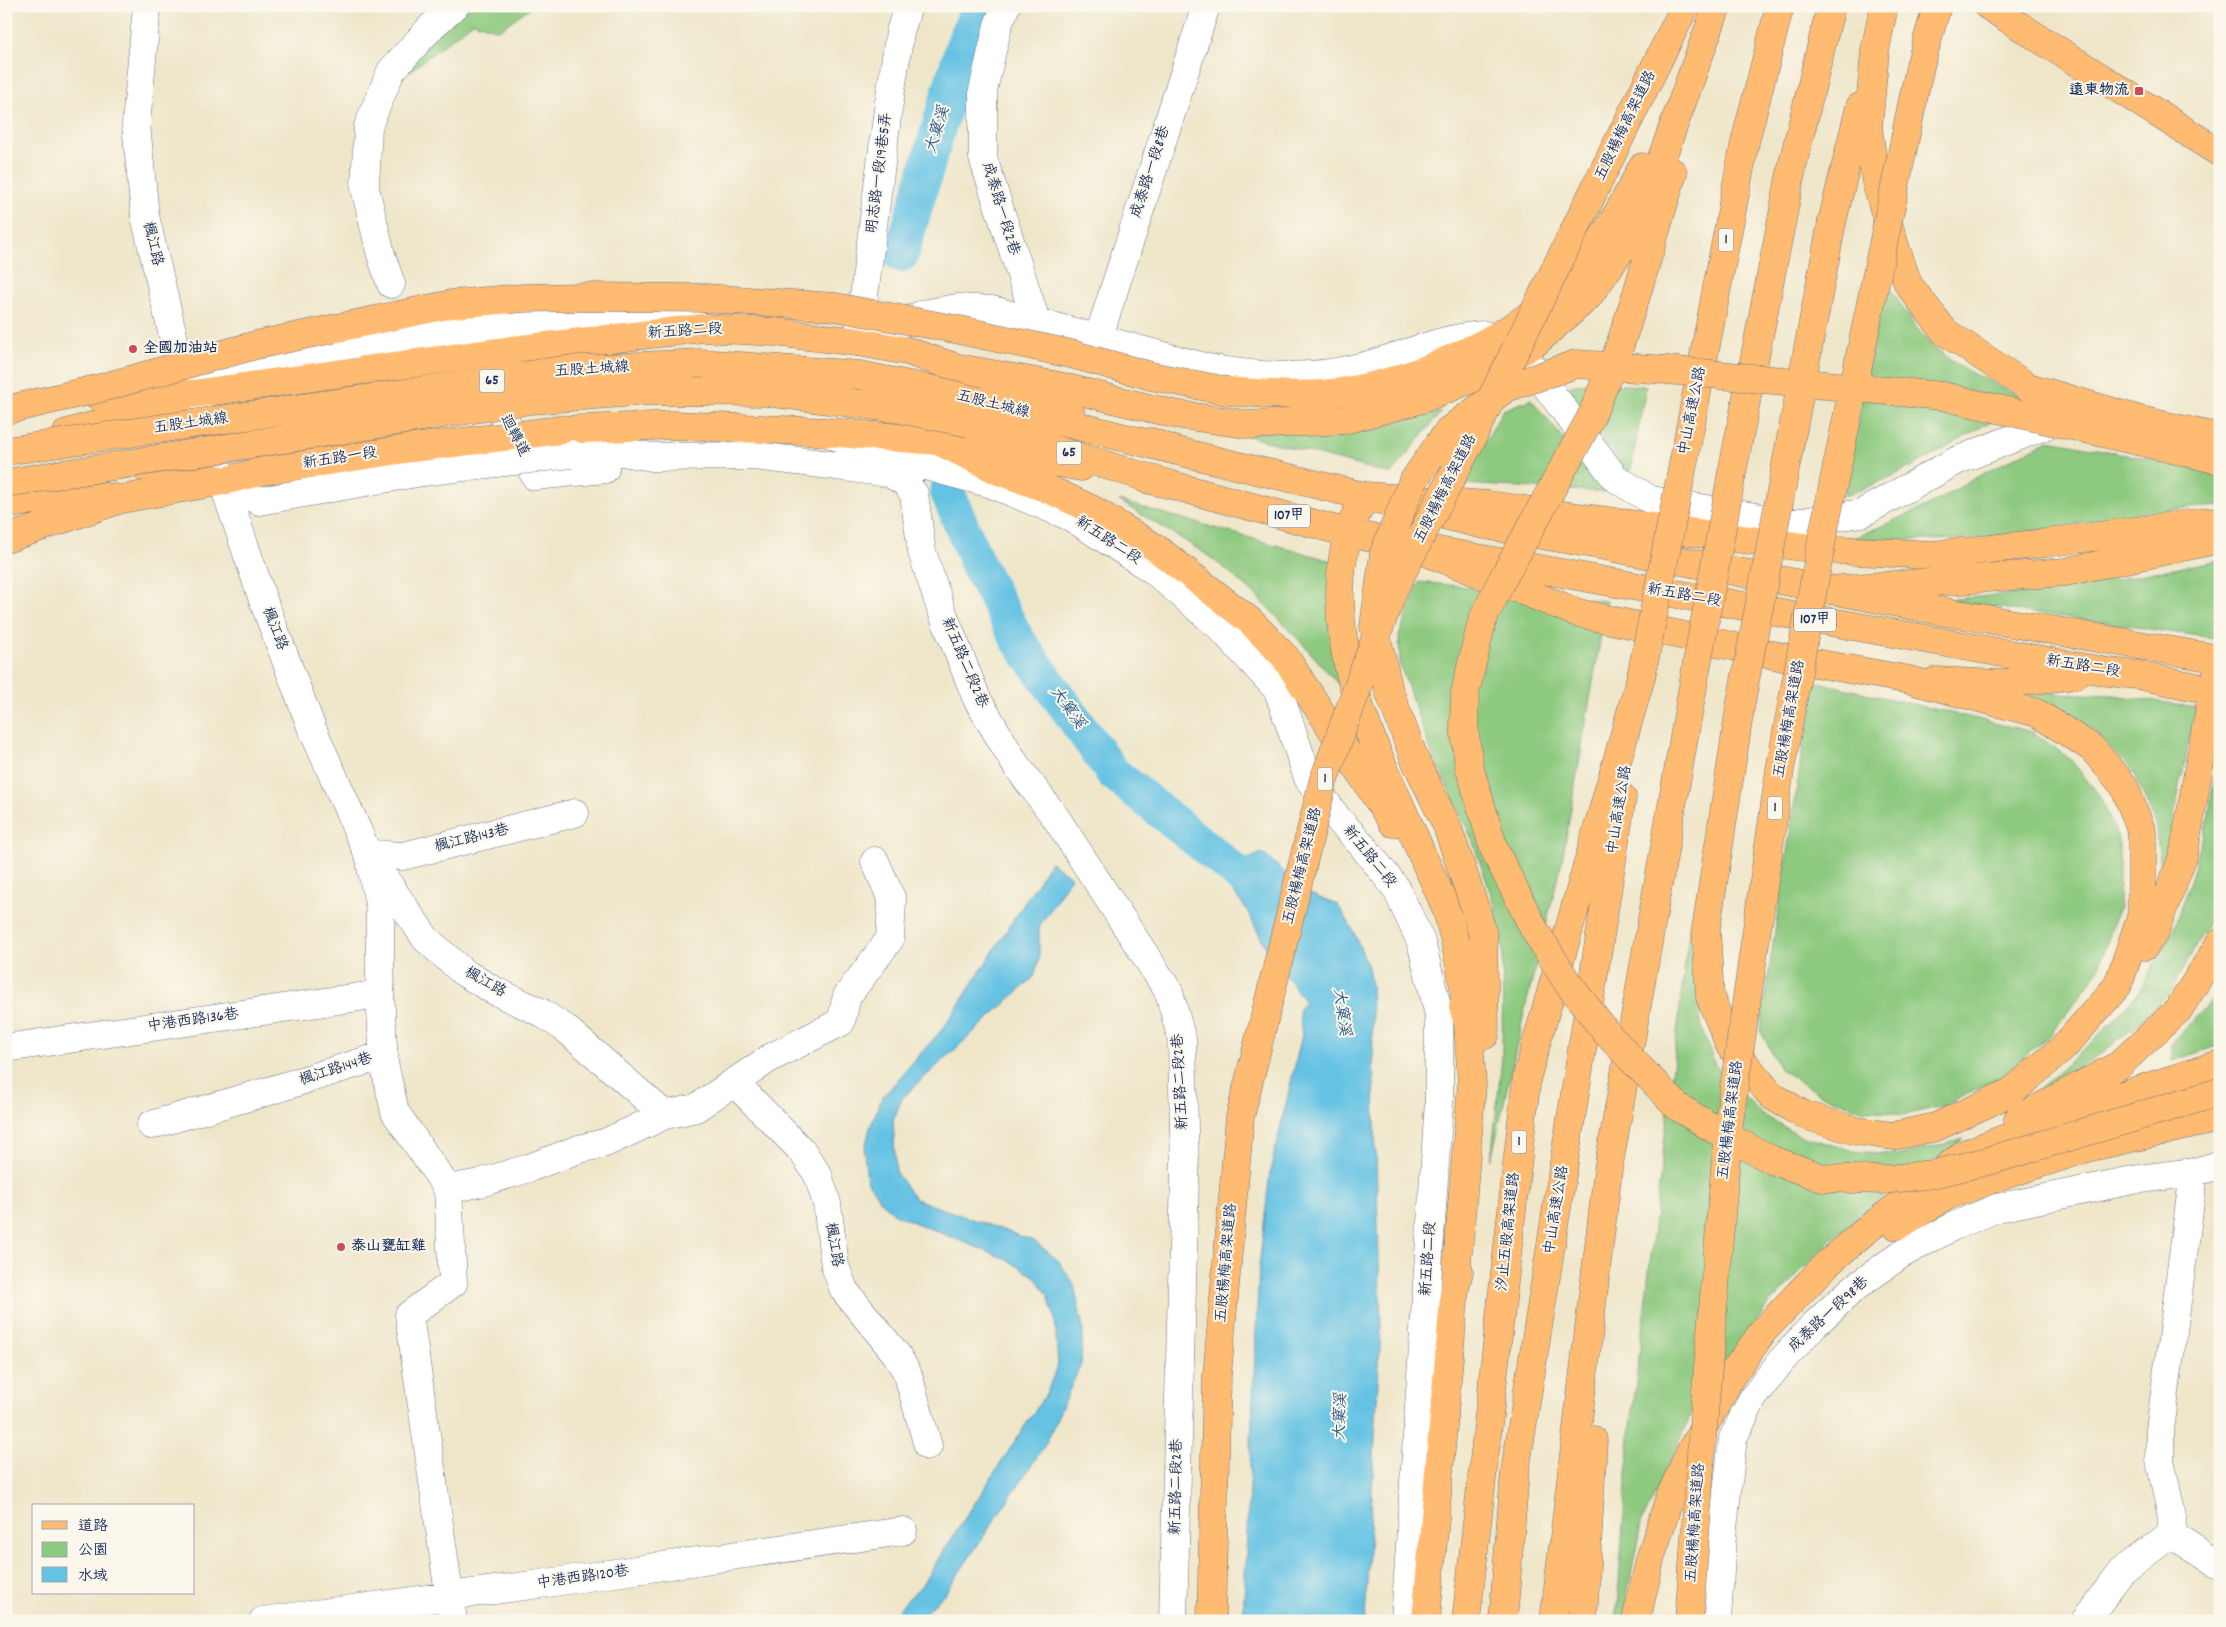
<svg xmlns="http://www.w3.org/2000/svg" width="2226" height="1627" font-family="Dekko,'LXGW WenKai TC',sans-serif">
<style>
.green{fill:#8dc97f;stroke:#547c6e}
.water{fill:#65c2e3;stroke:#4078a0}
.lines{fill:none;stroke-linecap:round;stroke-linejoin:round}
.river{stroke:#65c2e3;stroke-width:35}
.minor-casing{stroke:#656f83;stroke-width:29}
.major-casing{stroke:#656f83;stroke-width:29}
.highway-casing{stroke:#656f83;stroke-width:29}
.minor{stroke:#fff;stroke-width:28}
.major{stroke:#ffbb71;stroke-width:28}
.highway{stroke:#ffbb71;stroke-width:28}
.minor-bridge-casing{stroke:#656f83;stroke-width:29;stroke-linecap:butt}
.major-bridge-casing{stroke:#656f83;stroke-width:29;stroke-linecap:butt}
.highway-bridge-casing{stroke:#656f83;stroke-width:29;stroke-linecap:butt}
.minor-bridge{stroke:#fff;stroke-width:28}
.major-bridge{stroke:#ffbb71;stroke-width:28}
.highway-bridge{stroke:#ffbb71;stroke-width:28}
.poi-dot{fill:#d1495b;stroke:#fbf7ec;stroke-width:2}
.labels{text-anchor:middle;dominant-baseline:central;stroke-width:4;stroke-linejoin:round;paint-order:stroke}
.shield{fill:#fbf7ec;stroke:#5e6b89;stroke-width:1}
.shield-label{font-size:14px;font-weight:bold;fill:#1b2f5e}
.poi-label{font-size:15px;font-weight:bold;fill:#1b2f5e;stroke:#fbf7ec;text-anchor:start}
.street-label{font-size:15px;fill:#1b2f5e;stroke:#fbf7ec}
.water-label{font-size:16px;font-style:italic;fill:#315b86;stroke:#fbf7ec}
</style>
<rect width="100%" height="100%" fill="#fbf7ec"/>
<filter id="ink" filterUnits="userSpaceOnUse"><feTurbulence type="fractalNoise" baseFrequency=".02" numOctaves="2"/><feDisplacementMap in="SourceGraphic" scale="10" xChannelSelector="R" yChannelSelector="G"/><feConvolveMatrix kernelMatrix="1 2 1 2 8 2 1 2 1" color-interpolation-filters="sRGB"/></filter>
<filter id="wash" filterUnits="userSpaceOnUse"><feTurbulence type="fractalNoise" baseFrequency=".0096" numOctaves="4" result="noise"/><feDisplacementMap in="SourceGraphic" scale="20" xChannelSelector="R" yChannelSelector="G"/><feGaussianBlur stdDeviation="1.12" result="paint"/><feColorMatrix in="noise" values="0 0 0 0 0 0 0 0 0 0 0 0 0 0 0 0 0 1.4 0 .05"/><feComposite in="paint" operator="in"/></filter>
<g filter="url(#wash)">
<rect width="100%" height="100%" fill="#efe6c9"/>
<path class="green" d="M461,6H532L499,30L473,22L410,71L401,63Z
M1885,279C1900,303 1913,328 1934,347C1960,371 1996,385 2028,399C1970,433 1908,474 1844,496Z
M1587,383L1646,386L1630,475L1561,388Z
M1531,399L1606,492L1462,484L1503,410Z
M1441,412L1391,474L1236,433L1359,429Z
M2049,440L2220,472V506C2138,509 2059,531 1977,538C1936,541 1893,540 1851,539L1928,506L1977,477Z
M1119,501L1332,561L1345,692C1303,644 1260,593 1207,555C1179,536 1148,519 1119,501Z
M2220,560V639L1944,600L2021,593L2107,581Z
M1419,582L1607,601L1562,860L1525,1009L1491,1160L1502,1058L1503,948L1494,903L1472,839L1430,749L1400,665L1399,636Z
M1813,681L2033,732L2070,759L2099,795L2119,840V906L2097,973L2050,1035L1999,1078L1944,1106L1903,1115L1855,1108L1816,1092L1780,1069L1760,1030Z
M1983,691L2113,695L2196,707L2162,875L2155,821L2132,770L2093,731L2070,713Z
M2220,740V892L2205,929L2170,993L2133,1029L2090,1062L2015,1111L2105,1030L2138,993L2173,930L2192,875L2209,814Z
M1690,921L1702,1030L1715,1065L1762,1114L1798,1135L1853,1151L1901,1155L1964,1139L1877,1201L1835,1236L1768,1305L1693,1411L1641,1524L1622,1621H1616L1630,1434Z
M2220,992V1045L2172,1061L2171,1044Z"/>
<path class="water" d="M1262,853L1310,894L1338,905L1352,928L1368,967L1371,986L1381,1327L1365,1621H1243L1259,1267L1270,1172L1302,1035L1299,1009L1305,1002L1267,950L1247,910L1229,887L1230,867Z
M1051,862L1071,877L1039,927V959L1034,977L903,1097L893,1120L896,1173L915,1199L1034,1241L1059,1261L1074,1285L1083,1328L1081,1364L1045,1445L946,1592L917,1621H887L921,1586L1047,1392L1058,1364L1055,1320L1048,1295L1034,1276L1008,1260L896,1215L880,1201L867,1180L864,1152L870,1128L881,1099L945,1026Z"/>
<g class="lines">
<path class="river" d="M901,255L963,45L979,6
M947,491L977,563L1018,640L1113,773L1267,897"/>
</g>
</g>
<g filter="url(#ink)">
<g class="lines">
<g class="minor-casing">
<path id="minor" d="M147,6L136,124L145,216L181,370L193,394L263,600L311,726L368,854L426,939L463,972L493,990L542,1013L566,1029L665,1115
M908,6L900,32L888,109L858,342L923,314L957,308L992,310L1208,368C1257,377 1311,380 1360,367C1402,357 1441,337 1485,335
M1006,6L998,25L983,90V158L1036,321
M391,284L381,255L365,188L368,126L391,71L432,26L455,6
M597,308H619L702,327
M501,325L597,317L620,320
M1098,339L1206,6
M1532,367L1615,478L1651,500L1793,523L1862,513L1956,461L2067,417
M487,386L535,476L605,469
M193,394L215,365L237,360L349,345
M831,434L870,451L992,484L1071,517L1153,570L1219,626L1278,690L1308,778L1338,819L1361,844L1396,888L1421,942L1439,1015V1101L1405,1621
M571,454L596,452H622L652,457L755,456L822,464L889,473L906,483L914,494L922,552L941,609L977,699L1016,765L1056,818L1169,992L1182,1040L1185,1175L1173,1621
M223,481L259,501L422,472
M368,854L403,856L575,813
M371,867L380,908V994L384,1063L395,1112L448,1189L453,1283L409,1315L453,1621
M6,1048L380,994
M734,1082L802,1151L818,1175L827,1204L835,1266L844,1290L897,1355L908,1375L928,1446
M151,1125L269,1091L384,1055
M2194,1172L2160,1430V1460L2172,1517L2171,1534L2220,1565
M448,1189L480,1183L529,1168L579,1149L605,1143L665,1115L696,1108L770,1058L841,1022L847,996L890,939L892,900L875,861
M263,1621L547,1583L903,1531
M1717,1621L1722,1537L1733,1438L1753,1398L1782,1360L1814,1325L1853,1289L1900,1255L1952,1227L1997,1208L2133,1180L2194,1172L2220,1165
M2084,1621L2122,1571L2171,1534"/>
</g>
<g class="major-casing">
<path id="major" d="M1988,6L2220,153
M512,350L703,328L775,332L858,342L907,351L958,368L1017,395L1071,414
M98,397L154,391L193,394L364,370
M561,430L675,425L827,432L938,441L1081,467
M67,433L164,406L181,399
M1151,442L1173,450L1480,524L1599,545L1940,611L2220,659
M1146,479L1168,484L1348,533L1411,546L2108,672L2138,675L2220,692
M6,505L71,493L113,498
M6,539L121,499L223,481L263,471L412,448
M1936,681L1999,684L2075,675"/>
</g>
<g class="highway-casing">
<path id="highway" d="M1884,6L1875,51L1868,128L1876,182L1893,240L1908,284L1945,332L2028,387
M1832,222L1860,107
M1636,296L1673,173
M958,368L1059,386L1174,414L1252,425L1344,420L1419,400L1484,374L1535,343L1588,297L1624,246L1652,185L1717,6
M1227,391C1264,394 1303,397 1340,392C1411,383 1516,336 1566,285C1595,256 1624,204 1642,167
M978,401L1173,450
M969,423L1168,484
M938,441L999,471L1048,489L1093,510L1156,548L1250,621L1285,657L1393,823
M144,467L167,465L223,481
M1732,473L1793,163L1831,6
M1681,475L1745,142L1780,6
M1411,546L1578,613L1792,659L1910,680L2037,713L2092,748L2124,786L2142,832V914L2118,985L2064,1047L2011,1092L1936,1127L1893,1136L1856,1131L1804,1115L1772,1096L1730,1046L1710,997L1706,929L1741,702
M1830,590L2065,572L2220,539
M1475,908L1483,935L1485,1035
M2145,946L2154,933L2183,856L2213,690L2220,662
M1468,1023C1465,987 1458,949 1448,915C1442,896 1432,877 1424,859C1381,757 1317,649 1348,534C1351,521 1360,508 1366,496L1488,505L1817,549L1933,555L2046,543L2203,522L2220,521
M2018,1119L2119,1065L2178,1010L2220,943
M1897,1226L1947,1196L2001,1176L2091,1147L2220,1118
M1455,1289L1472,1084L1468,1023L1463,1006
M1426,1621L1455,1289L1459,1271
M1466,1621L1527,1076L1641,677
M1503,1621L1515,1472L1622,797
M1554,1621L1608,1170L1696,669
M1583,1621L1593,1440
M1636,1621L1651,1556L1670,1497L1690,1452L1731,1376L1764,1330L1827,1264L1864,1232L1964,1154L2100,1102L2220,1064"/>
</g>
<use href="#minor" class="minor"/>
<use href="#major" class="major"/>
<use href="#highway" class="highway"/>
<g class="minor-bridge-casing">
<path id="minor-bridge" d="M349,345L501,325
M422,472L571,454"/>
</g>
<g class="major-bridge-casing">
<path id="major-bridge" d="M364,370L512,350
M412,448L561,430"/>
</g>
<g class="highway-bridge-casing">
<path id="highway-bridge" d="M1636,296L1618,351L1591,417L1502,580L1482,621L1465,693L1464,726L1469,766L1494,849L1534,929L1569,985L1609,1036L1678,1107L1719,1132L1772,1160L1823,1178L1882,1180L1933,1174L1988,1161L2220,1092
M2028,387L2140,420L2220,438
M6,410L97,389L256,345L452,304L524,298L590,297L705,298L835,307L960,330L1071,354L1151,376L1227,391
M6,451L563,370L700,363L860,375L939,391L978,401
M6,483L530,400L648,391L766,392L900,409L969,423
M1696,669L1732,473
M1641,677L1681,475
M1741,702L1832,222
M1475,908L1447,826L1415,760L1389,691L1374,626L1384,553L1412,483L1448,431L1506,388L1576,364L1667,370L1942,396L2220,460
M1211,1621L1217,1376L1240,1117L1323,782L1394,588L1468,446L1685,6
M1689,1621L1703,1426L1729,1122L1780,770L1823,534L1920,66L1937,6"/>
</g>
<use href="#minor-bridge" class="minor-bridge"/>
<use href="#major-bridge" class="major-bridge"/>
<use href="#highway-bridge" class="highway-bridge"/>
</g>
</g>
<g class="poi-dot">
<rect x="2134" y="86" width="10" height="10" rx="2.5"/>
<circle cx="133" cy="349" r="5"/>
<circle cx="341" cy="1247" r="5"/>
</g>
<g class="labels">
<g class="shield">
<rect x="1718.5" y="228.5" width="15" height="23" rx="4"/>
<rect x="479.5" y="369.5" width="25" height="23" rx="4"/>
<rect x="1056.5" y="441.5" width="25" height="23" rx="4"/>
<rect x="1268" y="504.5" width="42" height="23" rx="4"/>
<rect x="1794" y="608.5" width="42" height="23" rx="4"/>
<rect x="1317.5" y="767.5" width="15" height="23" rx="4"/>
<rect x="1767.5" y="796.5" width="15" height="23" rx="4"/>
<rect x="1511.5" y="1130.5" width="15" height="23" rx="4"/>
</g>
<g class="shield-label">
<text x="1726" y="240">1</text>
<text x="492" y="381">65</text>
<text x="1069" y="453">65</text>
<text x="1289" y="516">107甲</text>
<text x="1815" y="620">107甲</text>
<text x="1325" y="779">1</text>
<text x="1775" y="808">1</text>
<text x="1519" y="1142">1</text>
</g>
<g class="poi-label">
<text x="2129" y="91" text-anchor="end">遠東物流</text>
<text x="143" y="349">全國加油站</text>
<text x="351" y="1247">泰山甕缸雞</text>
</g>
<g class="street-label">
<text transform="translate(1626 126) rotate(-64)">五股楊梅高架道路</text>
<text transform="translate(1151 172) rotate(-72)">成泰路一段8巷</text>
<text transform="translate(880 173) rotate(-83)">明志路一段19巷5弄</text>
<text transform="translate(1000 209) rotate(73)">成泰路一段2巷</text>
<text transform="translate(152 244) rotate(77)">楓江路</text>
<text transform="translate(685 332) rotate(-4)">新五路二段</text>
<text transform="translate(592 370) rotate(-4)">五股土城線</text>
<text transform="translate(993 405) rotate(14)">五股土城線</text>
<text transform="translate(1693 411) rotate(-79)">中山高速公路</text>
<text transform="translate(191 424) rotate(-8)">五股土城線</text>
<text transform="translate(514 436) rotate(62)">迴轉道</text>
<text transform="translate(340 459) rotate(-9)">新五路一段</text>
<text transform="translate(1446 489) rotate(-63)">五股楊梅高架道路</text>
<text transform="translate(1108 541) rotate(33)">新五路二段</text>
<text transform="translate(1684 596) rotate(10)">新五路二段</text>
<text transform="translate(274 629) rotate(69)">楓江路</text>
<text transform="translate(964 663) rotate(67)">新五路二段2巷</text>
<text transform="translate(2083 667) rotate(9)">新五路二段</text>
<text transform="translate(1790 719) rotate(-80)">五股楊梅高架道路</text>
<text transform="translate(1620 810) rotate(-81)">中山高速公路</text>
<text transform="translate(472 839) rotate(-14)">楓江路143巷</text>
<text transform="translate(1369 857) rotate(51)">新五路二段</text>
<text transform="translate(1303 866) rotate(-76)">五股楊梅高架道路</text>
<text transform="translate(485 983) rotate(30)">楓江路</text>
<text transform="translate(193 1021) rotate(-8)">中港西路136巷</text>
<text transform="translate(336 1070) rotate(-18)">楓江路144巷</text>
<text transform="translate(1181 1082) rotate(-93)">新五路二段2巷</text>
<text transform="translate(1731 1120) rotate(-83)">五股楊梅高架道路</text>
<text transform="translate(1557 1210) rotate(-81)">中山高速公路</text>
<text transform="translate(1509 1232) rotate(-84)">汐止五股高架道路</text>
<text transform="translate(833 1245) rotate(80)">楓江路</text>
<text transform="translate(1429 1259) rotate(-86)">新五路二段</text>
<text transform="translate(1227 1263) rotate(-85)">五股楊梅高架道路</text>
<text transform="translate(1829 1315) rotate(-43)">成泰路一段98巷</text>
<text transform="translate(1177 1487) rotate(-89)">新五路二段2巷</text>
<text transform="translate(1696 1523) rotate(-86)">五股楊梅高架道路</text>
<text transform="translate(583 1578) rotate(-8)">中港西路120巷</text>
</g>
<g class="water-label">
<text transform="translate(938 130) rotate(-73)">大窠溪</text>
<text transform="translate(1067 708) rotate(54)">大窠溪</text>
<text transform="translate(1341 1012) rotate(82)">大窠溪</text>
<text transform="translate(1341 1417) rotate(-88)">大窠溪</text>
</g>
</g>
<rect width="2226" height="1627" fill="none" stroke="#fbf7ec" stroke-width="25"/>
<rect x="32" y="1504" width="162" height="90" fill="#fbf7ec" stroke="#a1a7b3"/>
<rect x="42" y="1521" width="25" height="8" fill="#ffbb71" stroke="#a1a7b3"/>
<text x="78" y="1530" font-size="15" fill="#1b2f5e">道路</text>
<rect x="42" y="1542" width="25" height="15" fill="#8dc97f" stroke="#a1a7b3"/>
<text x="78" y="1554" font-size="15" fill="#1b2f5e">公園</text>
<rect x="42" y="1567" width="25" height="15" fill="#65c2e3" stroke="#a1a7b3"/>
<text x="78" y="1580" font-size="15" fill="#1b2f5e">水域</text>
</svg>
